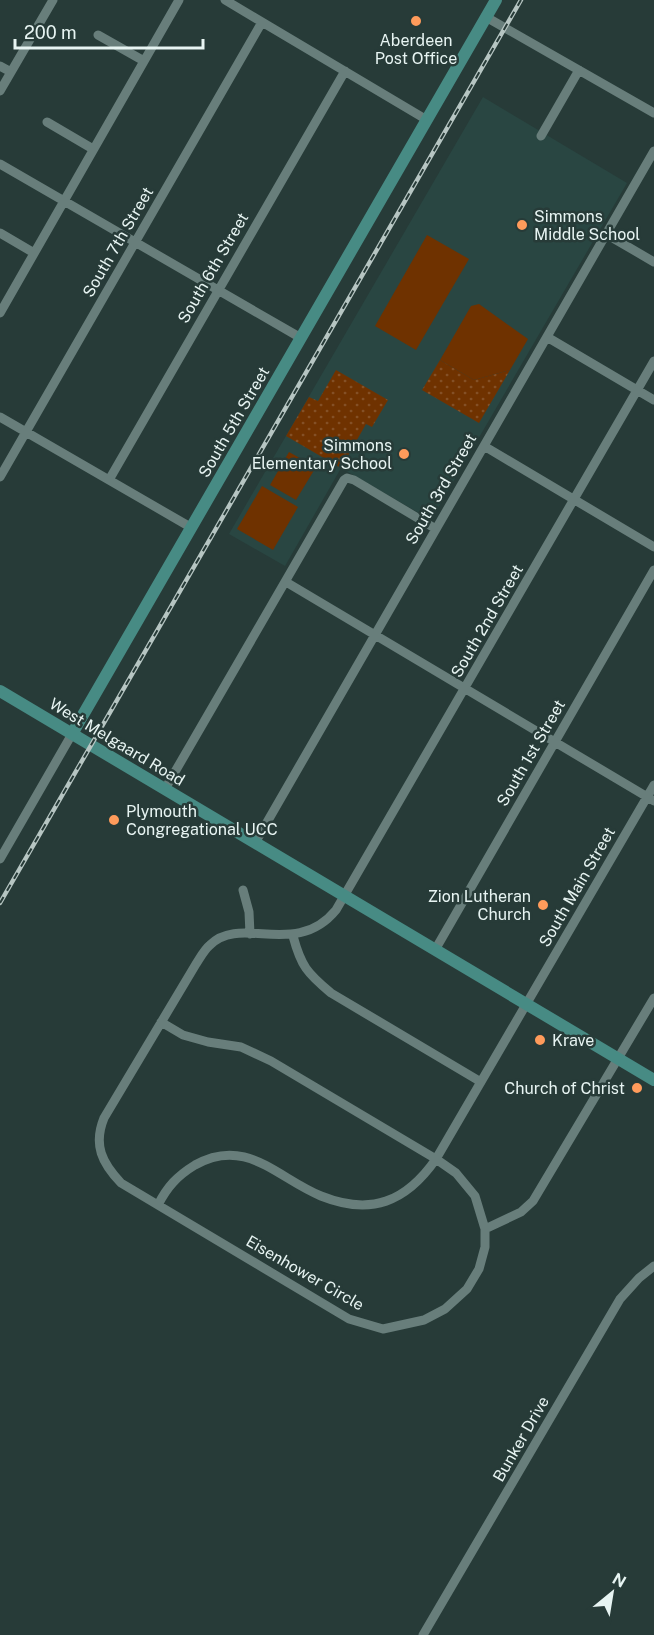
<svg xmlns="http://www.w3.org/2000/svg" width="654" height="1635" font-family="'Public Sans',sans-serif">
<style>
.built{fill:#294642}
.park{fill:url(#park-dots)}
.pitch{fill:#6f3200}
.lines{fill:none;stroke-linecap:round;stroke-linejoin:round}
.minor{stroke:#687e7b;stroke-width:9}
.major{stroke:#478b84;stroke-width:12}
.rail-casing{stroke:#b6c5c2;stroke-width:4.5}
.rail{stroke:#273b38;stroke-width:2;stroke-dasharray:7;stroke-linecap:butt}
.poi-dot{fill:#ff9b5b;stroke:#273b38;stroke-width:2}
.labels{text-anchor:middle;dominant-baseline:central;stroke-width:5;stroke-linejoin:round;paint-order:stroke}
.poi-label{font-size:16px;fill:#e7f4f2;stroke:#273b38;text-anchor:start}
.street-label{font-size:16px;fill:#e7f4f2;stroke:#273b38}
</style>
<defs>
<pattern id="park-dots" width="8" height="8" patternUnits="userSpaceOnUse" patternTransform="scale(1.5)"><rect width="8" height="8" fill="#6f3200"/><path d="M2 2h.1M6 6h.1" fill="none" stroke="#845026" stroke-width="1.8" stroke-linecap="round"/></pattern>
</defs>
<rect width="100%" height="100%" fill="#273b38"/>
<path class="built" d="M483,97L627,183L431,520L341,468L285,566L229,534Z"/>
<path class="park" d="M440,360L474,380L510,370L479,423L422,390Z
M336,370L388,400L372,427L366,424L341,468L286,436L309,397L318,401Z"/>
<path class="pitch" d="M427,235L469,259L416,350L375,326Z
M479,304L528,339L510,370L474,380L440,360L471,306Z
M289,452L316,467L296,500L270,485Z
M262,486L298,507L273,550L237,529Z"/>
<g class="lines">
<path class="minor" d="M225,0L427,120
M486,17L654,113
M98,35L144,61
M0,66L11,72
M0,91L53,0
M47,122L93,149
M541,136L579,70
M0,164L301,338
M0,233L34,253
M606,234L654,262
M0,313L179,0
M547,337L654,400
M654,361L336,910C296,959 241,914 210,945C204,950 200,958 196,964L104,1118C93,1145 102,1163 121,1183L349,1319L383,1329L424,1320L445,1309L467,1289L479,1269L485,1247V1229L475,1196L456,1173L436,1159L654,785
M0,417L192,528
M484,446L654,547
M0,477L262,22
M109,480L345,71
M286,582L654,801
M165,789L344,480L347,478L354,480L436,529
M255,843L654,151
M0,859L72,734
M243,890L249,912L250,934
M293,936C301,966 307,973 331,993L481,1082
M435,950L654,570
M158,1205C167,1187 177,1176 195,1165C246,1136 277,1178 321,1196C371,1216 406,1202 436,1159L271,1061L241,1047L208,1042L183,1035L161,1022
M485,1229L521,1212L533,1201L654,998
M423,1635L620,1299L639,1278L654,1266"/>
<path class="major" d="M0,691L654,1080
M72,734L496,0"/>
<g class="rail-casing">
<path id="rail" d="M0,903L521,0"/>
</g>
<use href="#rail" class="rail"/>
</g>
<g class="poi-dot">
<circle cx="416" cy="21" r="6"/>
<circle cx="522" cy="225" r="6"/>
<circle cx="404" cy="454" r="6"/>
<circle cx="114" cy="820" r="6"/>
<circle cx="543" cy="905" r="6"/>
<circle cx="540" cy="1040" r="6"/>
<circle cx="637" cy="1088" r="6"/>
</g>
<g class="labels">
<g class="poi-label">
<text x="416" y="40" text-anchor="middle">Aberdeen<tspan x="416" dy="18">Post Office</tspan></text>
<text x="534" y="216">Simmons<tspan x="534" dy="18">Middle School</tspan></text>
<text x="392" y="445" text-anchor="end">Simmons<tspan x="392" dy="18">Elementary School</tspan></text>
<text x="126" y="811">Plymouth<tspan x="126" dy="18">Congregational UCC</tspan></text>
<text x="531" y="896" text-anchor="end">Zion Lutheran<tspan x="531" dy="18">Church</tspan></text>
<text x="552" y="1040">Krave</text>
<text x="625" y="1088" text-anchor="end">Church of Christ</text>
</g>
<g class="street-label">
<text transform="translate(118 242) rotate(-60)">South 7th Street</text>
<text transform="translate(213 268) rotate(-60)">South 6th Street</text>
<text transform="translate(234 422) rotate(-60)">South 5th Street</text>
<text transform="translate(441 489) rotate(-60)">South 3rd Street</text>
<text transform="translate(487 621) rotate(-60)">South 2nd Street</text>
<text transform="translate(117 742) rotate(31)">West Melgaard Road</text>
<text transform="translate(531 753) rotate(-60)">South 1st Street</text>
<text transform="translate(577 887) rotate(-60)">South Main Street</text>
<text transform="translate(305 1273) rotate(30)">Eisenhower Circle</text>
<text transform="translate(521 1439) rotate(-60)">Bunker Drive</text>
</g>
</g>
<g transform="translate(612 1593) rotate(30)" stroke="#273b38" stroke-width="4.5" paint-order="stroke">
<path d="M0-4.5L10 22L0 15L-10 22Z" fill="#e7f4f2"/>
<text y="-9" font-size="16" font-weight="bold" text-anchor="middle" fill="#e7f4f2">N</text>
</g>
<path d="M15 39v9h188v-9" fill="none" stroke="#e7f4f2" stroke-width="3"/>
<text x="24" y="39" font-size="18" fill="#e7f4f2" stroke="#273b38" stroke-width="4.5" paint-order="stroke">200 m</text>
</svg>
